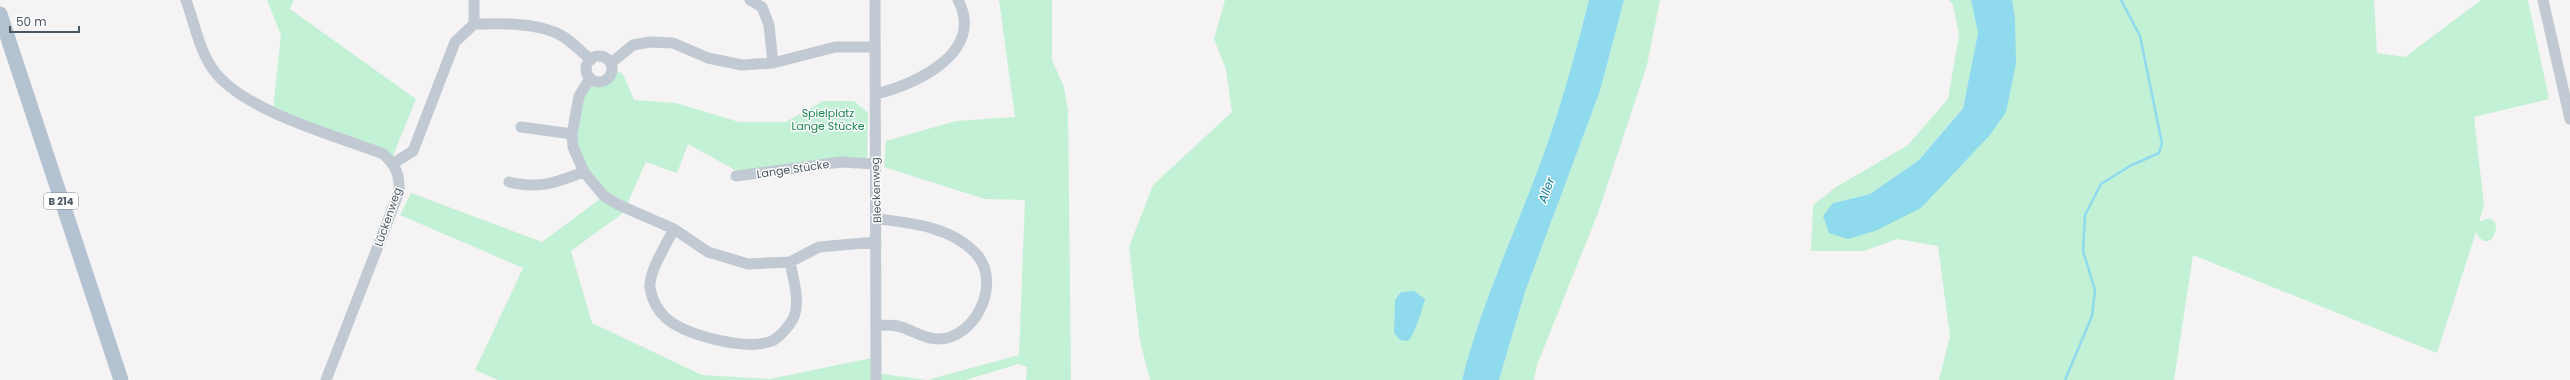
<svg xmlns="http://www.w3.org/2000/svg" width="2570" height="380" font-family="Poppins,sans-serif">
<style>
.green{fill:#c3f1d5}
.water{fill:#90daee}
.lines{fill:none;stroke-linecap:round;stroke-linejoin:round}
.stream{stroke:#90daee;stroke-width:2.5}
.minor{stroke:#c1cad2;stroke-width:11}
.major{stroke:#b3c2d1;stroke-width:15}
.labels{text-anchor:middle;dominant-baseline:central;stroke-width:3;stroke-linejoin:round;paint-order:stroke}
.shield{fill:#fff;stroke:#808990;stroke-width:1}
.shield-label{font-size:10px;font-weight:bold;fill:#4a5661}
.park-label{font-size:11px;fill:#17864f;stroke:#fff}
.street-label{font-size:11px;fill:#4a5661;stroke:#fff}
.water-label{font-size:12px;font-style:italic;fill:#0c7c9b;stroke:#fff}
</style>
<rect width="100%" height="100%" fill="#f5f3f3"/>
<path class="green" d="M267,0H294L290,9L416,99L393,156L273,109L281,35Z
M999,0H1052V60L1064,87L1068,110L1071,380H1026L1027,367L1018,364L966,380H498L475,370L523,268L400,215L411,193L542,242L604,196L574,147L580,97L591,85C604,85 612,82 616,70L623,74L634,100L676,103L739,122H786L823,101H854L868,113L867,159L765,172L735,170L688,144L677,173L646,162L623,213L571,251L592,323L702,375L770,379L876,357V373L927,380L1019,355L1025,200L985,199L884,167L886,141L956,121L1015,117Z
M1225,0H1589C1574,58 1559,115 1537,172C1511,241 1480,308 1462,380H1150L1140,341L1129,247L1153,185L1232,112L1226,69L1214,39Z
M1624,0H1660L1647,65L1598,213L1537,365L1534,380H1499L1525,292L1600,91Z
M1949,0H1971L1978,33L1963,107L1919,160L1870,194L1833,203L1921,208L2015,18L2012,0H2374L2377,53L2405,57L2481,0H2528L2549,99L2474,117L2484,205L2479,222C2510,205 2492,263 2476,232L2437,353L2193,255L2174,380H1939L1950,336L1938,246L1897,239L1864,251H1811L1813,205L1836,187L1908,145L1948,99L1959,35L1953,5Z"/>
<path class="water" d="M1589,0H1624L1600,91L1525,292L1499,380H1462C1480,308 1511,241 1537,172C1559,115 1574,58 1589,0Z
M1971,0H2012L2015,18L2016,64L2006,112L1990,135L1921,208L1875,231L1848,239L1829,233L1823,216L1833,203L1870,194L1919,160L1963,108L1978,33Z
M1414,291L1425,299C1422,310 1415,334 1408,341L1400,340L1394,333L1395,300L1401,292Z"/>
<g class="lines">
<path class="stream" d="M2065,380L2092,316L2095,290L2083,251L2085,215L2101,184L2130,166L2159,153L2162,143L2140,36L2121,0"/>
<path class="minor" d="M186,0C194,22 199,49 212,68C241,111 335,135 383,154C396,165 400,175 399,192L326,380
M750,0L762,7L769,25L773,63
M875,0L876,380
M2543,0L2570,119
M474,24C500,24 529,22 554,32C568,37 579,50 591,60
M586 69a13 13 0 1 1 26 0a13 13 0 1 1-26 0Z
M611,63L633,45L650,42L673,43L708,58L742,65L773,63L835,47H875
M876,94C915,84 986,53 958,0
M521,127L572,134L579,96L590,78
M572,134L573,147L584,172
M394,163L413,151L455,42L474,24V0
M736,176L841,162L875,164
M509,182C541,189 554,183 584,172L604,196L619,205L674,229L708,252L748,264L790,262L819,247L876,242
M674,229C667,243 648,273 650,288C652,300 658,311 667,319C688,336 747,351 772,341C780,337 789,326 793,319C801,303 793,278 790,262
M876,325C883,325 891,325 897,326C912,329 922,339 938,339C975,339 1001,285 978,256C954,227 912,223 878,219"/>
<path class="major" d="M0,14L121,380"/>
</g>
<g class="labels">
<rect class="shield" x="44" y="193" width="34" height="16" rx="3"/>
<g class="shield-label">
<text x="61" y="201">B 214</text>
</g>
<g class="park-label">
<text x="828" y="113">Spielplatz<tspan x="828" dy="13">Lange Stücke</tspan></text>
</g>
<g class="street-label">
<text transform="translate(793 169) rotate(-8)">Lange Stücke</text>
<text transform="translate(876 190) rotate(-92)">Bleckenweg</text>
<text transform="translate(388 217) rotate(-71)">Lückenweg</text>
</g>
<g class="water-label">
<text transform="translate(1546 190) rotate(-70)">Aller</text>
</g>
</g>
<path d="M10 26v6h69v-6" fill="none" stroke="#4a5661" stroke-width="2"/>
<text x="16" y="26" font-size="12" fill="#4a5661" stroke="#ffffff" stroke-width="3" paint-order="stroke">50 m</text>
</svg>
